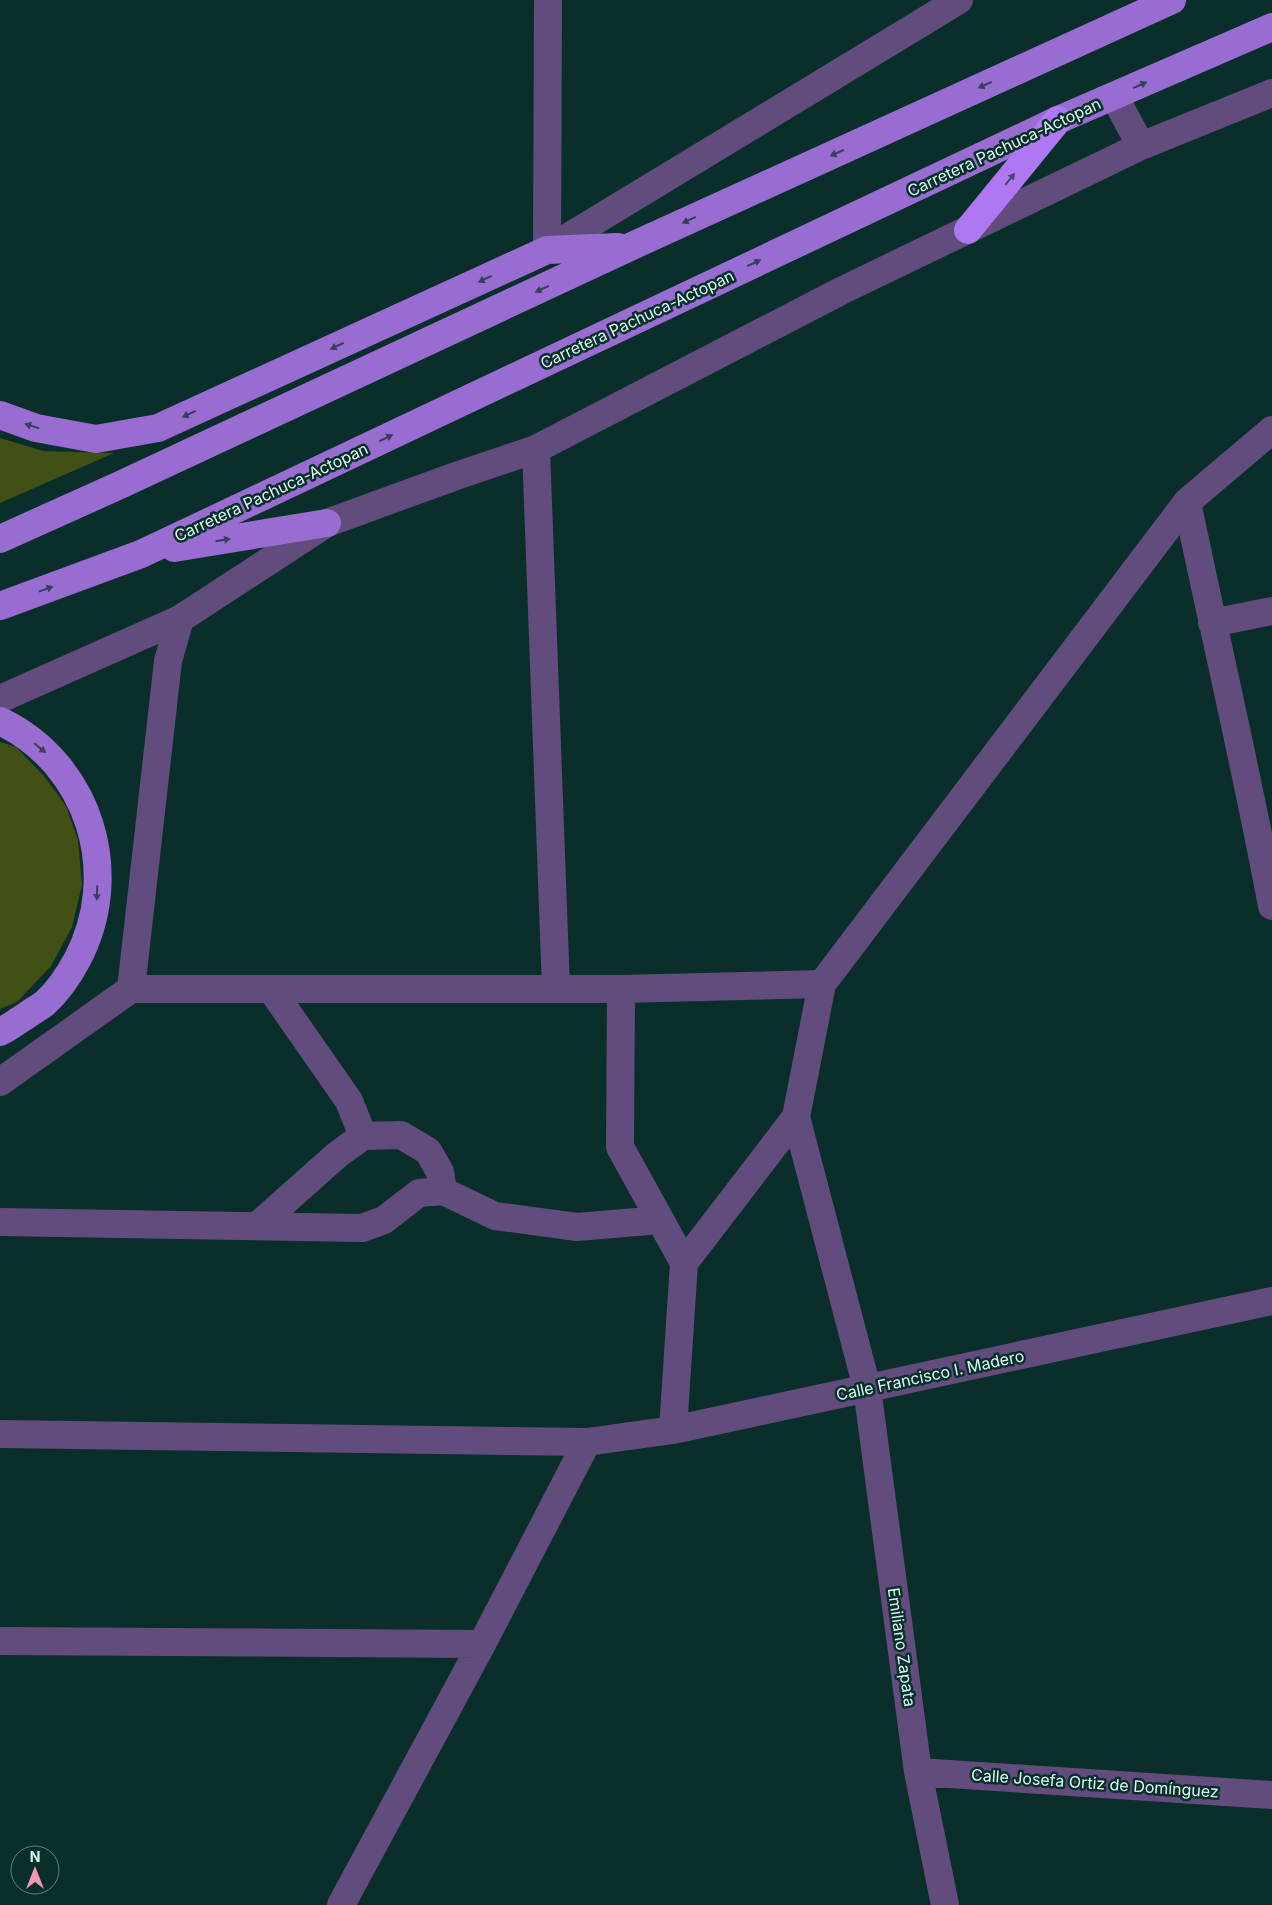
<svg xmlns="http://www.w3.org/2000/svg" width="1272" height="1905" font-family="Inter,sans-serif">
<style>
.green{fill:#415015}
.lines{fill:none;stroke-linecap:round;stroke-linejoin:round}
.street{stroke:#614c7d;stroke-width:28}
.primary{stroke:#996cd2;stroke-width:28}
.highway{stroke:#af78f3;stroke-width:28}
.oneway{fill:#35415c}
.oneway2{fill:#444970}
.labels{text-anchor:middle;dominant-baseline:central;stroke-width:5;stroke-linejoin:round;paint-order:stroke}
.street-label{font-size:16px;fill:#dbfcf6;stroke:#0a2f2a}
</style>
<rect width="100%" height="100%" fill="#0a2f2a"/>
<path class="green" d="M0,438L43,451L114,453L0,503Z
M0,742L16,747L44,776L66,806L78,840L82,885L72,927L51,966L17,1002L0,1009Z"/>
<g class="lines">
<path class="street" d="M548,0L547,250L959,0
M1114,96L1141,146L1272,93
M536,449L556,989
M1187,502C1215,637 1247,771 1272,906
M1212,623L1272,611
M0,699L180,619
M131,989H621L822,984
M271,989L349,1101L363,1136
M621,989L620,1147L684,1263
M0,1082L131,989L168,661L180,619L327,523L456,476L536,449L841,291L1141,146
M796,1117L867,1388L918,1772L945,1905
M0,1222L362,1228L384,1220L419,1193L443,1191L495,1216L577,1227L660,1220
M257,1226L337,1155L363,1136L401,1135L428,1151L440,1172L443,1191
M673,1430L684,1263L796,1117L822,984L1187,502L1272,430
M0,1434L587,1442L673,1430L1272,1301
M0,1641L482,1644
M918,1772L1272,1795
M341,1905L482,1644L587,1442"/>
<path class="primary" d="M0,415L36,428L96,439L158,428L547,250L618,247
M0,539L120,485L632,246L1172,0
M174,548L327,523
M0,606L141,554L1058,120L1272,27
M0,721C90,764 123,874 77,960C69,975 57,992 45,1003C39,1008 32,1011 26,1016C17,1021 9,1028 0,1032"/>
<path class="highway" d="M968,230L1058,120"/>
</g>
<defs><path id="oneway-solid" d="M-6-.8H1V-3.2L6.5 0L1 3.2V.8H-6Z" transform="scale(1.25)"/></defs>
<g class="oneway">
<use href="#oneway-solid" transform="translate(985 85) rotate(156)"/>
<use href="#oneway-solid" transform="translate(1140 85) rotate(-24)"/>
<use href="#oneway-solid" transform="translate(837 153) rotate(156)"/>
<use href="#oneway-solid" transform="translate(689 220) rotate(155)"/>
<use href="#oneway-solid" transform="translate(754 263) rotate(-25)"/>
<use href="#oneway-solid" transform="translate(485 279) rotate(155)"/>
<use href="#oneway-solid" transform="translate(542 289) rotate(155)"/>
<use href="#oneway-solid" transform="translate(337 346) rotate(155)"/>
<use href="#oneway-solid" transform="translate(189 414) rotate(155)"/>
<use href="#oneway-solid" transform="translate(32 426) rotate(-162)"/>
<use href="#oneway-solid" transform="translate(386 438) rotate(-25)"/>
<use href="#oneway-solid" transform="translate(223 540) rotate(-9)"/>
<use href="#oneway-solid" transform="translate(46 589) rotate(-20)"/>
<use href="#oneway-solid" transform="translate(40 748) rotate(39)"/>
<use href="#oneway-solid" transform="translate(97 893) rotate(92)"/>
</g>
<use class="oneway2" href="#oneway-solid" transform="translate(1010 179) rotate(-51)"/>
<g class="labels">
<g class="street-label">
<text transform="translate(1004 147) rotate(-25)">Carretera Pachuca-Actopan</text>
<text transform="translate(637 319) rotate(-25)">Carretera Pachuca-Actopan</text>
<text transform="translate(271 492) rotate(-25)">Carretera Pachuca-Actopan</text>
<text transform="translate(930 1375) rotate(-12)">Calle Francisco I. Madero</text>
<text transform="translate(902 1647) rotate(82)">Emiliano Zapata</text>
<text transform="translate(1095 1783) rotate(4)">Calle Josefa Ortiz de Domínguez</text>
</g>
</g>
<g transform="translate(35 1870)"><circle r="24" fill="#0a2f2a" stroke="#5e817c"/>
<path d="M0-4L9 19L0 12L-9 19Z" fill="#f19ab1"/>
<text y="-8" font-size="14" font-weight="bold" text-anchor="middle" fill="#dbfcf6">N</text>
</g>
</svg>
